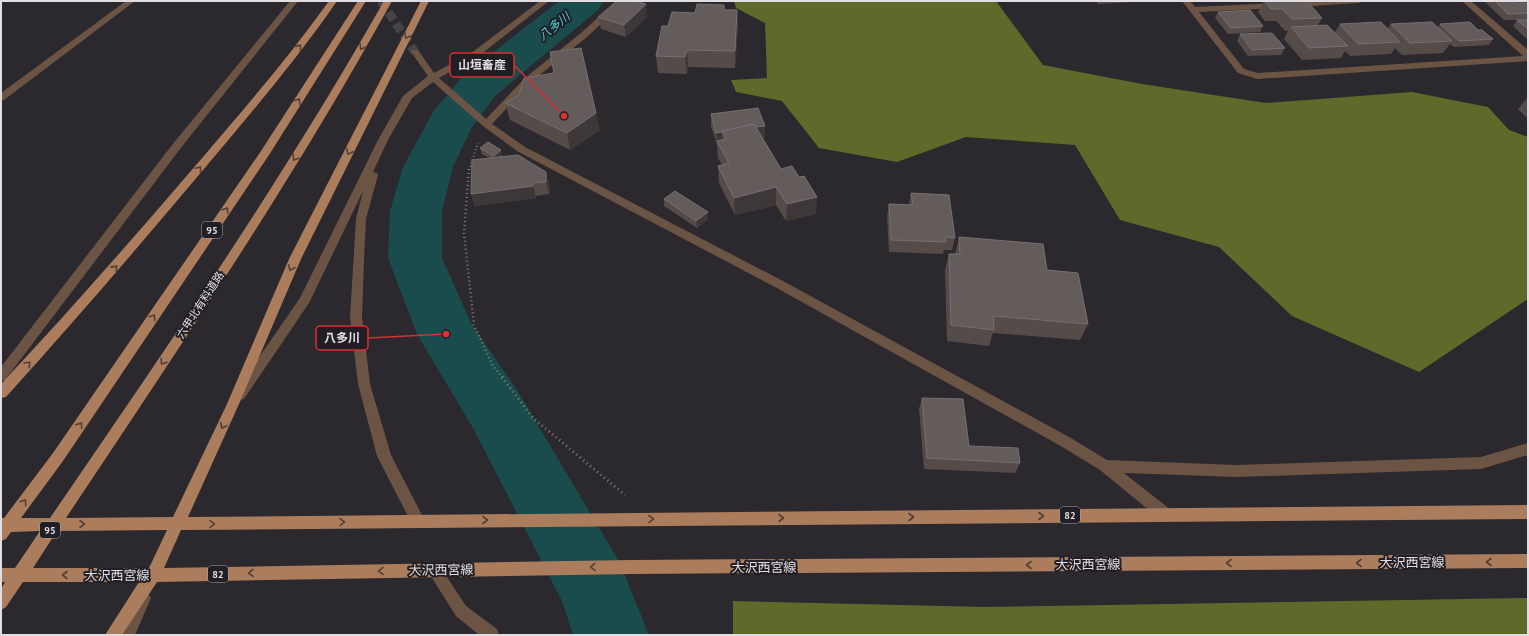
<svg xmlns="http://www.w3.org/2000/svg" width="1529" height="636" font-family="'PT Sans','Noto Sans JP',sans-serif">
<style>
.forest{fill:#5e692a}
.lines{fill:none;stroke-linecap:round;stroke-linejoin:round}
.river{fill:#1a4c4e;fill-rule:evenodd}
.minor-tunnel{stroke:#464349;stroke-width:9;stroke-dasharray:9 4.5;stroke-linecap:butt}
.path-far2{stroke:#7f7c81;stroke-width:2;stroke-dasharray:1 2.5;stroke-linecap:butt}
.path-far1{stroke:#7f7c81;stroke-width:2.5;stroke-dasharray:1 3;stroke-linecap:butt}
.path{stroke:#7f7c81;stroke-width:3;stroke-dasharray:1 3.5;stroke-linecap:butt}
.minor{fill:#6c5444;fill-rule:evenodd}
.major{fill:#ac7d5c;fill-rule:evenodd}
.wall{fill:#554c4a}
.shaded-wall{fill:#3e3738}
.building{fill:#645c5b;stroke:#777070}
.oneway{stroke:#523f38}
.labels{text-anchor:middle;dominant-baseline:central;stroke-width:4;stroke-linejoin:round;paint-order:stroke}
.shield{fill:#221e25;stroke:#a8a4aa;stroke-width:1}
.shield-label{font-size:10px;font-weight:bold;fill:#e1dee3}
.street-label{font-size:11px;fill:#e1dee3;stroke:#221e25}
.water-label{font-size:12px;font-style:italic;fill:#4ad8dc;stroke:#221e25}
.near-street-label{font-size:13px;fill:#e1dee3;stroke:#221e25}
.leader{fill:none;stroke:#d73131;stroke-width:1.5}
.callout-dot{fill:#d73131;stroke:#221e25;stroke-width:1.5}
.callout{fill:#221e25;stroke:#d73131;stroke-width:1.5}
.callout-label{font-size:12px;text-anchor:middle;font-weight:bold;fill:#e1dee3}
</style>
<rect width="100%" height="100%" fill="#2b282e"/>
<path class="forest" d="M734,1H996L1043,65L1142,84L1266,103L1412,92L1488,107L1509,130L1528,137V299L1419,372L1292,316L1219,247L1120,220L1075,145L966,137L897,162L819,148L782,101L736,92L731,80L767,78L765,23L736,8Z
M1528,598V635H733V601L985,607Z"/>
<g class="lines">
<path class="river" d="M559,1H604L598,10L496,95L472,127L453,167L442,211V258L471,323L517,390L620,563L649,635H573L562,601L473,428L417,334L388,258L390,211L403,167L433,112L464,75Z"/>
<path class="minor-tunnel" d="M381,1L415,52"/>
<path class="path-far2" d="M469,170L478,143"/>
<path class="path-far1" d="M469,169L464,233L474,325L493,366L503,378"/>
<path class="path" d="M502,377L533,418L625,495"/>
<path class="minor" d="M126,1H135L4,100L1,101V93Z
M290,1H298L180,149L5,380L1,381V367L172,145Z
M540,1H549L480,55L439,78L486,119L525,78L581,33L616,1H625L587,37L531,82L492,124L525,147L783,281L1069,437L1107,460L1236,465L1481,457L1528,443V455L1481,469L1236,477L1124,473L1171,510L1173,515L1171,520L1166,522L1161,520L1100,470L1059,445L775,287L517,151L483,126L433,82L412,98L388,140L373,172L377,173L378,175L366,219L364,260L362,317L370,384L391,455L425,521L423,526L418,528L413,526L377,456L358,384L350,317L356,219L363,191L309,303L244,399L239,400L234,399L233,395L300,298L378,140L403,96L428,76L411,52L412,50H418L434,73L474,51Z
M1182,1H1190L1195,7L1279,3L1280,5L1279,7L1276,8L1199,12L1244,69L1258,73L1523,56L1462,1H1471L1528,50V61L1257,79L1238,73Z
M1305,1H1363L1359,3L1294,7L1290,4L1294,1Z
M434,563L439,565L466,606L497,629L499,635H479L456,616L427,570L429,565Z
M143,590L148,593L151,598L135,635H119L138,593Z"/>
<path class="major" d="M329,1H337C295,62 246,119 198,176C135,251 71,325 6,397L1,398V384C66,315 128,244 190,172C238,116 286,61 329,1Z
M358,1H366L269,155L63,461L21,518H50C166,349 283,179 384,1H392C294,179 179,348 66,518L173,517L227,404L289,259L421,1H429L301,259L239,404L188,517L1528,505V519L181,530L164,568L632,560L1528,554V568L632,574L157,582L122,635H105L139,582H23L6,607L1,610V589L5,582H1V568H15L40,531L11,532L6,539L1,541V518H4L53,453L261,151ZM167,530L149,568H33L57,531Z"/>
</g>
<path class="wall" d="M1096,1H1134L1133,2L1098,4Z
M1264,1H1307L1322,18L1318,25L1335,32L1340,24L1387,29L1391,24L1438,28L1440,24L1478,30L1493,39L1489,45L1454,47L1450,44L1443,53L1402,55L1395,48L1391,54L1350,56L1345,51L1341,58L1302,60L1284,39L1288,31H1285L1276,21H1265L1258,12Z
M1486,1H1511L1514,3H1528V20H1504L1485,2Z
M724,10H737L738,27L735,68L688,67L687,74L658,73L656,56L668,26Z
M1218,12L1263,26L1260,32L1228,34L1215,18Z
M647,16L626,37L601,29L598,17Z
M1517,20H1528V40L1513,26Z
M1240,34L1285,48L1281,55L1248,56L1237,41Z
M554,73L600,130L570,150L510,120L505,103L519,95Z
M1528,97V119L1518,109Z
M711,114L765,138H763L781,169L816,214L786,221L776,205L735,215L719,183L718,166L722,165L718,158L717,145L711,126Z
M480,148L503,157L518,155L550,185L549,194L536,196V198L475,206L471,194L489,158L482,154Z
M911,193L955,238L952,250H944L943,254L889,252L887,216L889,204L909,205Z
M664,199L708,212V219L697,228L664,206Z
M959,237L1047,270L1088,324L1080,340L993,333L989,346L947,341L945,270L949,254H955Z
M922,398L969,446L1020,463L1015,473L924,469L919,409Z"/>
<path class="shaded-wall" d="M646,4L647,16L626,37L624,25Z
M737,10L738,27L735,68V51Z
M687,50L688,67L687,74L685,57Z
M596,113L600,130L570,150L567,133Z
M765,126V138L726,144V139L723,132Z
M722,132L723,145L717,141V145L716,133Z
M501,150L503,157L496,162L494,156Z
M546,172L550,185L549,194L546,182Z
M533,183L536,198L475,206L471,194Z
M776,187V205L735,215L734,198Z
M817,197L816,214L786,221L787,204Z
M708,212V219L697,228L696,221Z"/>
<path class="building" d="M617,1H635L646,4L624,25L598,17Z
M1265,1H1307L1322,18L1292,19L1282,9H1271Z
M1495,1H1511L1514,3H1528V8H1527L1528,9V13L1508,14Z
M697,4L724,5V10H737L735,51L687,50L685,57L656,56L662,26H668L672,12L695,13Z
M1250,10L1263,26L1231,28L1218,12Z
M1517,20H1528V29Z
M1381,22L1400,42L1358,44L1340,24Z
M1432,22L1452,41L1410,43L1391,24Z
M1470,22L1478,30H1482L1493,39L1459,41L1440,24Z
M1327,25L1348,46L1309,48L1291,27Z
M1272,33L1285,48L1252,50L1240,34Z
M581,48L596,113L567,133L505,103L519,95L524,78L554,73L550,52Z
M758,108L765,126L756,127L754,124L722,131V132L716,133L711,114Z
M754,124L781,169L792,166L799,177L804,176L817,197L787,204L776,187L734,198L718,166L729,163L717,141L726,139L722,131Z
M488,142L501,150L494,156L480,148Z
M518,155L546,172V182L533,183V186L471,194L472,160Z
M675,191L708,212L696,221L664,199Z
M911,193L949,195L955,238L946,237L945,242L891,240L889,204L913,205Z
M959,237L1043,244L1047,270L1078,273L1088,324L993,316L994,330L951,325L949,254H960Z
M922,398L963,399L969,446L1018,448L1020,463L927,458Z"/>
<defs><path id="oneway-chevron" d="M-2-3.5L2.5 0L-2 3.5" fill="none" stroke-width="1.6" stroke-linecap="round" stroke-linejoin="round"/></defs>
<g class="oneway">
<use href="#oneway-chevron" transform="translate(407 36) rotate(117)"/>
<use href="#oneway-chevron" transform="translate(299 47) rotate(-51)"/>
<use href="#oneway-chevron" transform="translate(362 47) rotate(121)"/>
<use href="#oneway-chevron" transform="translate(298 101) rotate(-57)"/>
<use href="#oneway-chevron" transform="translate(349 152) rotate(117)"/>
<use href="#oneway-chevron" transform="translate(295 158) rotate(123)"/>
<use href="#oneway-chevron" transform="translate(199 169) rotate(-50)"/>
<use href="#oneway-chevron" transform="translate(226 210) rotate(-56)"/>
<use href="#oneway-chevron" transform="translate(115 268) rotate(-48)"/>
<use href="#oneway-chevron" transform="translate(291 268) rotate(113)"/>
<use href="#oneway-chevron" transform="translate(153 317) rotate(-56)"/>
<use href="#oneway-chevron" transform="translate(163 362) rotate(123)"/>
<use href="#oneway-chevron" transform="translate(28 364) rotate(-47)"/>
<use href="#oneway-chevron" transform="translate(80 425) rotate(-56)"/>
<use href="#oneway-chevron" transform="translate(223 426) rotate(115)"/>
<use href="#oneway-chevron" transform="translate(24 502) rotate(-54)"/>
<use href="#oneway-chevron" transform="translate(1041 516)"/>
<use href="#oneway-chevron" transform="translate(911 517)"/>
<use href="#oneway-chevron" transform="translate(781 518)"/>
<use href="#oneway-chevron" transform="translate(651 519) rotate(-1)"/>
<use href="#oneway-chevron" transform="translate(485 520)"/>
<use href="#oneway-chevron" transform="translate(342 522) rotate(-1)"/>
<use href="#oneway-chevron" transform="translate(82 524)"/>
<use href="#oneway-chevron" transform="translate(212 524) rotate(-1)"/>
<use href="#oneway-chevron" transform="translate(1489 562) rotate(180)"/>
<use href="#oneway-chevron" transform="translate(1229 563) rotate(180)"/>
<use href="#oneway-chevron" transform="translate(1359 563) rotate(180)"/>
<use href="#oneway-chevron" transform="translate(1029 565) rotate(180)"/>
<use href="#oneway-chevron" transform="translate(593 567) rotate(179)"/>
<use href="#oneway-chevron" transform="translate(381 571) rotate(179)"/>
<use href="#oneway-chevron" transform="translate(251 573) rotate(179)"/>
<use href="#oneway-chevron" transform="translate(65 575) rotate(180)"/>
</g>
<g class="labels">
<g class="shield">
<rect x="202" y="222" width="20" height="16" rx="3"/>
<rect x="1060" y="507" width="20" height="16" rx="3"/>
<rect x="40" y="522" width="20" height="16" rx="3"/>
<rect x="208" y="566" width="20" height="16" rx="3"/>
</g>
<g class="shield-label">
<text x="212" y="230">95</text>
<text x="1070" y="515">82</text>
<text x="50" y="530">95</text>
<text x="218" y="574">82</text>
</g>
<g class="street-label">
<text transform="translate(200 305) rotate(-57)">六甲北有料道路</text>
</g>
<g class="water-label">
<text transform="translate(554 26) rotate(-39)">八多川</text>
</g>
<g class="near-street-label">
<text x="1412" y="562">大沢西宮線</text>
<text x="1088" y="564">大沢西宮線</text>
<text x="764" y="567">大沢西宮線</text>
<text transform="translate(441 570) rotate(-1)">大沢西宮線</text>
<text x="117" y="575">大沢西宮線</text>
</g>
</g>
<path class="leader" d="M564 116L514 65M446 334L368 338"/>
<g class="callout-dot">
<circle cx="564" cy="116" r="4"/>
<circle cx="446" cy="334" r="4"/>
</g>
<g class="callout">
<rect x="450" y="53" width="64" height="24" rx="4"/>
<rect x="316" y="326" width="52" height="24" rx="4"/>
</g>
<g class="callout-label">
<text x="482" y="69">山垣畜産</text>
<text x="342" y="342">八多川</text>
</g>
<rect width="1529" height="636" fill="none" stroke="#e1dee3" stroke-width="4"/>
</svg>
